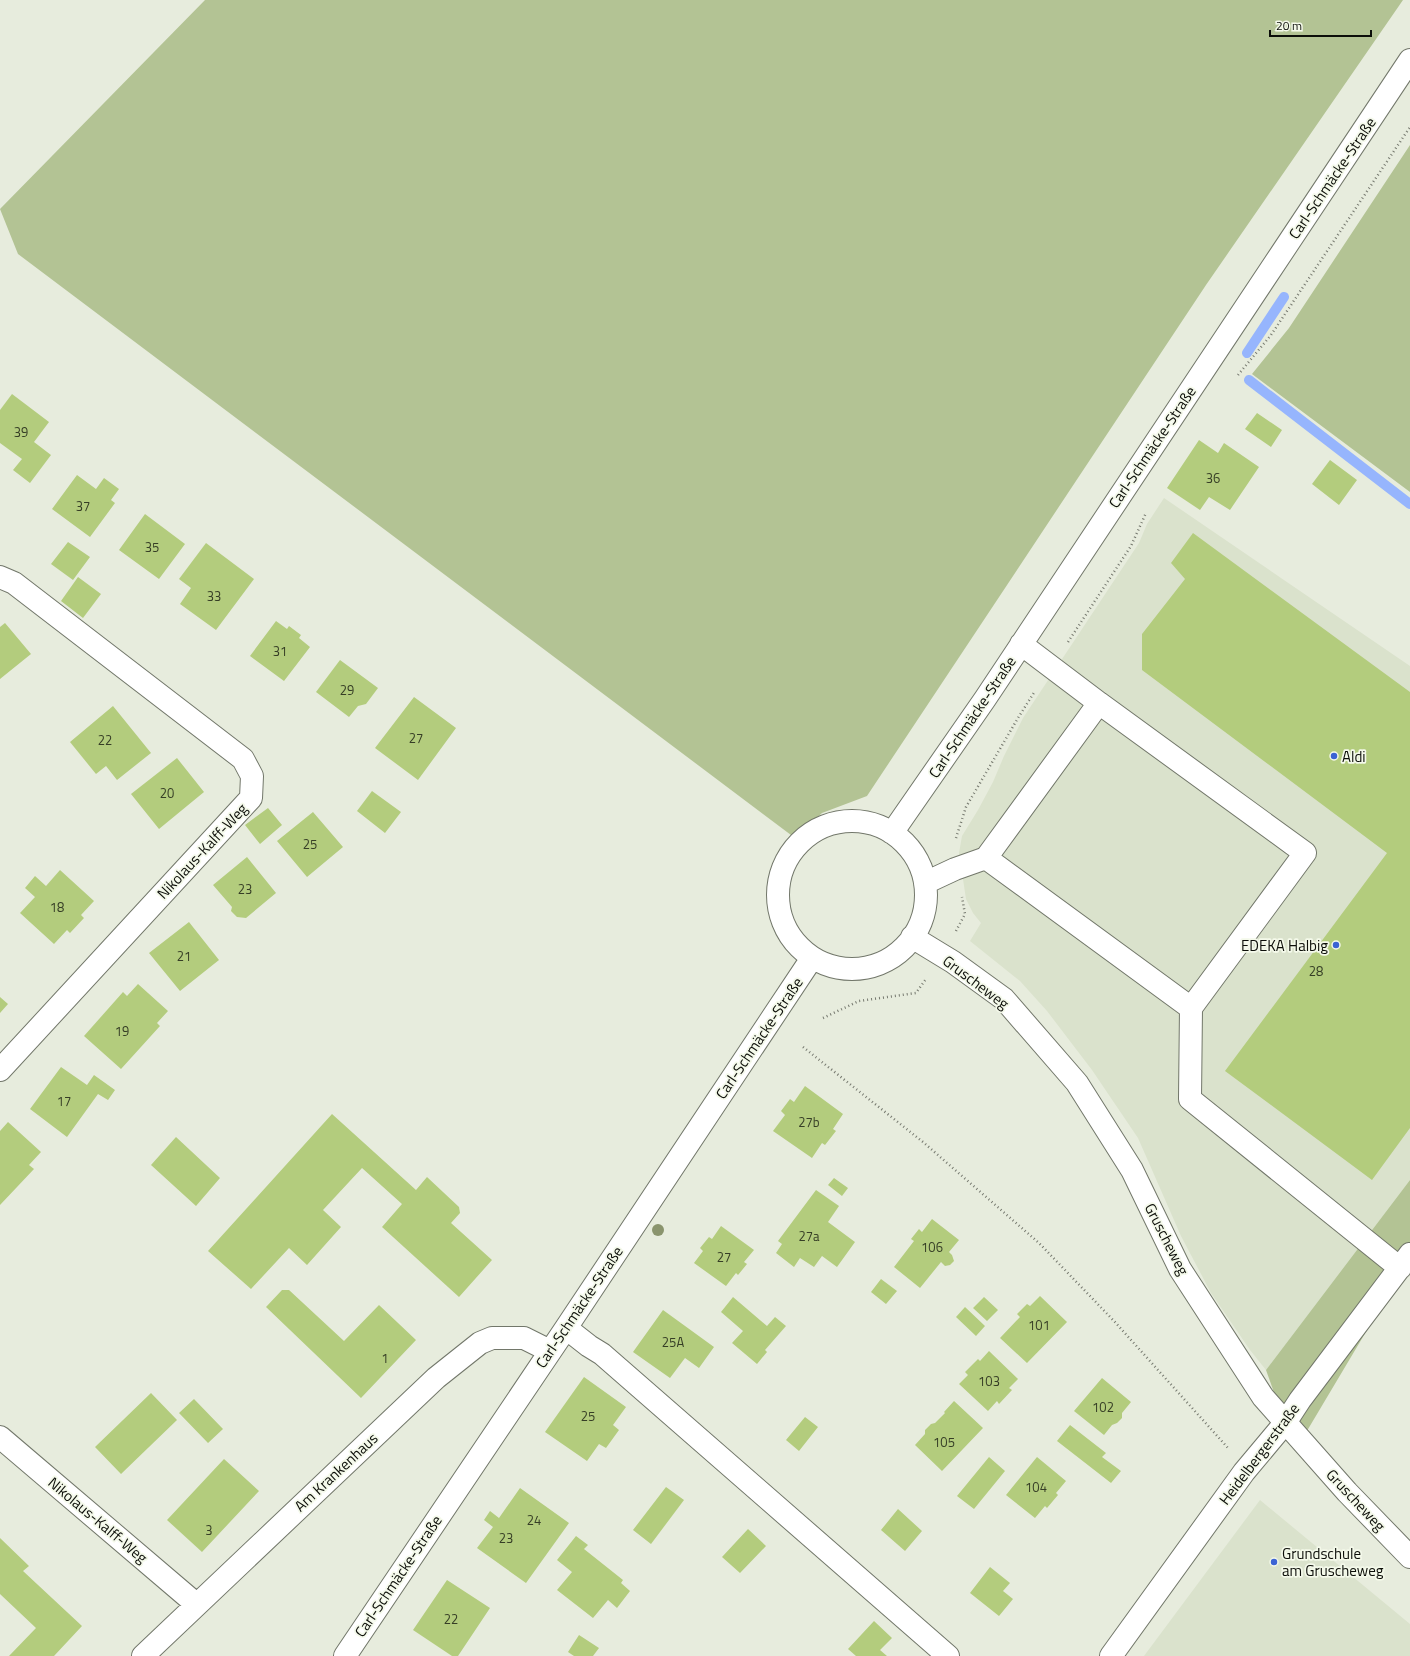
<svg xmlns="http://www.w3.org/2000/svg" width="1410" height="1656" font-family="'Titillium Web',sans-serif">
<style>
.built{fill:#dae2cc}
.green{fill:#b3c394}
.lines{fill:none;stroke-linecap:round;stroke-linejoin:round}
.stream{stroke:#96b5fd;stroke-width:10}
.building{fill:#b3cc7d}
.minor-casing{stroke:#72776a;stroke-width:24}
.path{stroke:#76796f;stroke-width:2.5;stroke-dasharray:1 3;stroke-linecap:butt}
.minor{stroke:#fff;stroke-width:22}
.tree{fill:#8a946d}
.poi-dot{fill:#3b63d4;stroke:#f4f9ea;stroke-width:1.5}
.labels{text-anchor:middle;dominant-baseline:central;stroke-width:3.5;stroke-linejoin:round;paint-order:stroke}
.number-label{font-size:13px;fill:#363e26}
.street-label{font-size:15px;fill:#0c0e09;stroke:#f4f9ea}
.poi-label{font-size:15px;fill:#0c0e09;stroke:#f4f9ea;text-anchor:start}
</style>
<rect width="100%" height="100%" fill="#e7ecdd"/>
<path class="built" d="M1164,498L1410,666V1180L1266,1370L1250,1350L1211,1293L1181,1236L1138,1138L1092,1070L1047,1011L1020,981L970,941L981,923L973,913L966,899L959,853L962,836L978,810L993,782L1004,756L1023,718L1139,543L1147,524Z
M1260,1500L1410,1624V1656H1144Z"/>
<path class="green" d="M205,0H1403L1206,285L867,796L822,813L795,838L18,254L0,209Z
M1410,145V492L1252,374L1289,328Z
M1410,1180V1261L1401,1273L1295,1451L1266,1370Z"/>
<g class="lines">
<path class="stream" d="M1247,353L1284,297
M1249,380L1410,504"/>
</g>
<path class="building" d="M12,394L49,422L34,442L51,455L30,483L13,470L22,459L0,443V410Z
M1257,413L1282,430L1271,447L1245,429Z
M1199,440L1218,453L1224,443L1259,467L1230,510L1209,497L1200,510L1167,488Z
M1330,460L1357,480L1339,505L1312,484Z
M77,475L96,489L104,478L119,489L111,500L115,503L90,537L52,509Z
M145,514L185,544L159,579L119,550Z
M1193,533L1410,692V1128L1372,1180L1225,1071L1387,853L1142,670V634L1185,579L1171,563Z
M68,542L90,557L73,580L51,564Z
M206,543L254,579L216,630L180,604L191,588L179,579Z
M78,577L101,594L83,618L61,601Z
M276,621L287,629L289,626L301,635L299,638L310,647L284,681L250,656Z
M5,623L31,654L0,679V627Z
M340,660L378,688L366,704L358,706L349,717L316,692Z
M414,697L456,728L418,780L375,748Z
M113,706L151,753L117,780L106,766L96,774L70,742Z
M177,758L204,792L159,829L131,794Z
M372,791L401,812L385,833L357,811Z
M268,808L282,825L260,844L245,825Z
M313,812L343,847L307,877L277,841Z
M247,857L276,893L246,918L237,917L231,911L232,907L213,885Z
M60,870L94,901L81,915L84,918L70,933L67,930L54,944L20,913L35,897L25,888L35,876L46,886Z
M189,922L219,960L180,991L149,953Z
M138,984L168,1011L157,1023L160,1026L121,1069L84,1036L123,992L127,996Z
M0,997L8,1004L0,1013Z
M61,1067L87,1085L94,1075L115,1090L108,1100L98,1094L67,1137L30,1109Z
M805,1086L843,1114L833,1129L836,1131L825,1145L822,1143L812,1158L773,1131L785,1115L781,1111L790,1099L794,1102Z
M332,1114L416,1190L427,1177L459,1207L460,1213L451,1223L492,1260L459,1297L382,1227L402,1204L362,1168L323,1210L341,1227L307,1265L289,1248L251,1289L208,1251Z
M8,1122L41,1152L29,1165L34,1169L0,1205V1131Z
M176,1137L220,1178L196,1206L151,1165Z
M834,1178L848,1188L842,1196L828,1185Z
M816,1190L839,1206L828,1222L855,1242L837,1267L822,1256L814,1267L800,1258L794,1267L776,1253L782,1244L778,1241Z
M932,1219L959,1240L949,1252L952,1255L954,1261L950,1265L945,1266L941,1262L920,1288L894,1267L914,1241L911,1239L919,1229L922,1232Z
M721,1226L754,1250L744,1262L747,1264L738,1275L736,1273L726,1286L694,1263L703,1251L700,1248L709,1237L712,1239Z
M881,1279L897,1291L886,1304L871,1292Z
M282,1290H289L344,1341L379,1305L416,1340L361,1398L266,1307Z
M1040,1296L1067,1322L1027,1363L1000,1338L1020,1317L1017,1314L1027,1304L1030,1306Z
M733,1297L767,1326L775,1317L786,1326L765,1350L767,1352L757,1364L732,1343L743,1331L721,1312Z
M984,1297L998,1310L987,1321L973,1308Z
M965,1307L985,1326L976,1336L956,1317Z
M663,1310L714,1347L699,1368L685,1358L670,1378L633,1352Z
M989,1351L1018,1379L1009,1388L1012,1390L999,1404L997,1401L988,1411L959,1384L968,1375L965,1372L978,1359L980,1361Z
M584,1377L626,1407L613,1425L619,1430L606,1448L599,1444L587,1461L545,1432Z
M1102,1378L1131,1402L1122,1413V1418L1117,1423L1112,1425L1104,1435L1074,1411Z
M151,1393L177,1420L121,1474L95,1447Z
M194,1399L223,1429L208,1443L179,1413Z
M954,1401L983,1428L942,1471L915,1445L925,1434V1430L931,1424L935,1423L945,1413L944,1412Z
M805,1417L818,1427L799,1451L786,1440Z
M1070,1425L1106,1453L1102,1457L1121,1471L1111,1483L1057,1441Z
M989,1457L1005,1471L974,1509L957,1496Z
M1037,1457L1066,1481L1056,1493L1058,1495L1047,1508L1045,1506L1035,1518L1006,1495Z
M224,1459L259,1491L202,1552L167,1520Z
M666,1487L684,1500L651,1544L633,1530Z
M520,1488L569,1523L526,1583L477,1548L493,1527L484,1520L490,1511L499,1518Z
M898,1509L922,1531L905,1551L881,1530Z
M748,1529L766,1546L740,1573L722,1557Z
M576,1536L588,1545L584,1549L623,1580L621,1583L630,1591L617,1608L608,1600L593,1618L557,1590L572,1572L557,1560Z
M0,1538L29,1566L23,1571L82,1626L54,1656H9L36,1628L0,1594Z
M990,1567L1010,1583L1003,1591L1013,1599L999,1616L970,1593Z
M447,1580L490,1608L458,1656H452L413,1630Z
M874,1621L892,1638L880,1650L887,1656H856L848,1649Z
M579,1635L599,1648L593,1656H574L568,1652Z"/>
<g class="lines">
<g class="minor-casing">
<path id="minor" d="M0,577L14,583L243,759L252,776L251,798L0,1070
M1021,644L1099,703
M778 895a74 74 0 1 1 148 0a74 74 0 1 1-148 0Z
M892,833L985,699L1410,60
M925,883L955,869L986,858
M912,937L953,962L1004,999L1077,1083L1132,1170L1180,1269L1263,1397L1347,1492L1410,1557
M1191,1008L986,858L1099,703L1305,853L1191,1008L1190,1099L1400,1268
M566,1328L589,1346L602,1354L948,1656
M0,1437L196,1604
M143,1656L436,1378L480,1343L492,1338H524L550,1351
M345,1656L566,1328L812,958
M1111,1656L1244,1472L1285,1423L1300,1400L1410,1254"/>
</g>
<path class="path" d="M1238,375L1271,335L1410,127
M1068,642L1131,546L1146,513
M956,838L966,807L1018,718L1035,691
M956,931L965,914L962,897
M823,1018L859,1001L916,993L926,979
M803,1047L923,1142L1039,1243L1114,1321L1228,1448"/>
<use href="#minor" class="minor"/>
</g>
<circle class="tree" cx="658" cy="1230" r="6"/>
<g class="poi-dot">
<circle cx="1334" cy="756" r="4"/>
<circle cx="1336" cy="945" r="4"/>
<circle cx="1274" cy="1562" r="4"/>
</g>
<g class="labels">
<g class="number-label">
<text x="21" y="432">39</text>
<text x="1213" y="478">36</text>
<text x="83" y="506">37</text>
<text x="152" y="547">35</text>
<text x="214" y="596">33</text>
<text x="280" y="651">31</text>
<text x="347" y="690">29</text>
<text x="416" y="738">27</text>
<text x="105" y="740">22</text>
<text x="167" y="793">20</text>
<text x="310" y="844">25</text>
<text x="245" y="889">23</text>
<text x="57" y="907">18</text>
<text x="184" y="956">21</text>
<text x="1316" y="971">28</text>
<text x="122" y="1031">19</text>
<text x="64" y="1101">17</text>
<text x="809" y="1122">27b</text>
<text x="809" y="1236">27a</text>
<text x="932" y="1247">106</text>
<text x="724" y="1257">27</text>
<text x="1039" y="1325">101</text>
<text x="673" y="1342">25A</text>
<text x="385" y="1358">1</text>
<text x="989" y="1381">103</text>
<text x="1103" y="1407">102</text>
<text x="588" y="1416">25</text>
<text x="944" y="1442">105</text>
<text x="1036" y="1487">104</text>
<text x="534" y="1520">24</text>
<text x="209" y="1530">3</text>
<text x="506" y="1538">23</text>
<text x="451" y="1619">22</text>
</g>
<g class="street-label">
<text transform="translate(1332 178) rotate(-56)">Carl-Schmäcke-Straße</text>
<text transform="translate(1152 447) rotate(-56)">Carl-Schmäcke-Straße</text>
<text transform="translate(972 717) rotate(-56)">Carl-Schmäcke-Straße</text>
<text transform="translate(202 851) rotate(-47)">Nikolaus-Kalff-Weg</text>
<text transform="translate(976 982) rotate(37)">Gruscheweg</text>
<text transform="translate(759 1038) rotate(-56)">Carl-Schmäcke-Straße</text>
<text transform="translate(1167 1239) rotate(63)">Gruscheweg</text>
<text transform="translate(579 1307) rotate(-56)">Carl-Schmäcke-Straße</text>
<text transform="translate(1259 1454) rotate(-53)">Heidelbergerstraße</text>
<text transform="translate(336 1472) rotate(-43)">Am Krankenhaus</text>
<text transform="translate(1356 1500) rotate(47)">Gruscheweg</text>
<text transform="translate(98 1520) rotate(40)">Nikolaus-Kalff-Weg</text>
<text transform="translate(398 1576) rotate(-56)">Carl-Schmäcke-Straße</text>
</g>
<g class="poi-label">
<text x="1342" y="756">Aldi</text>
<text x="1328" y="945" text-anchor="end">EDEKA Halbig</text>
<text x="1282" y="1553">Grundschule<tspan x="1282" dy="17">am Gruscheweg</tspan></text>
</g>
</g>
<path d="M1270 30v6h101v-6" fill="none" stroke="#0c0e09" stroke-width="2"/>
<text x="1276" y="30" font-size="12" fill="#0c0e09" stroke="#f4f9ea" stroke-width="3" paint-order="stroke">20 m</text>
</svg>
